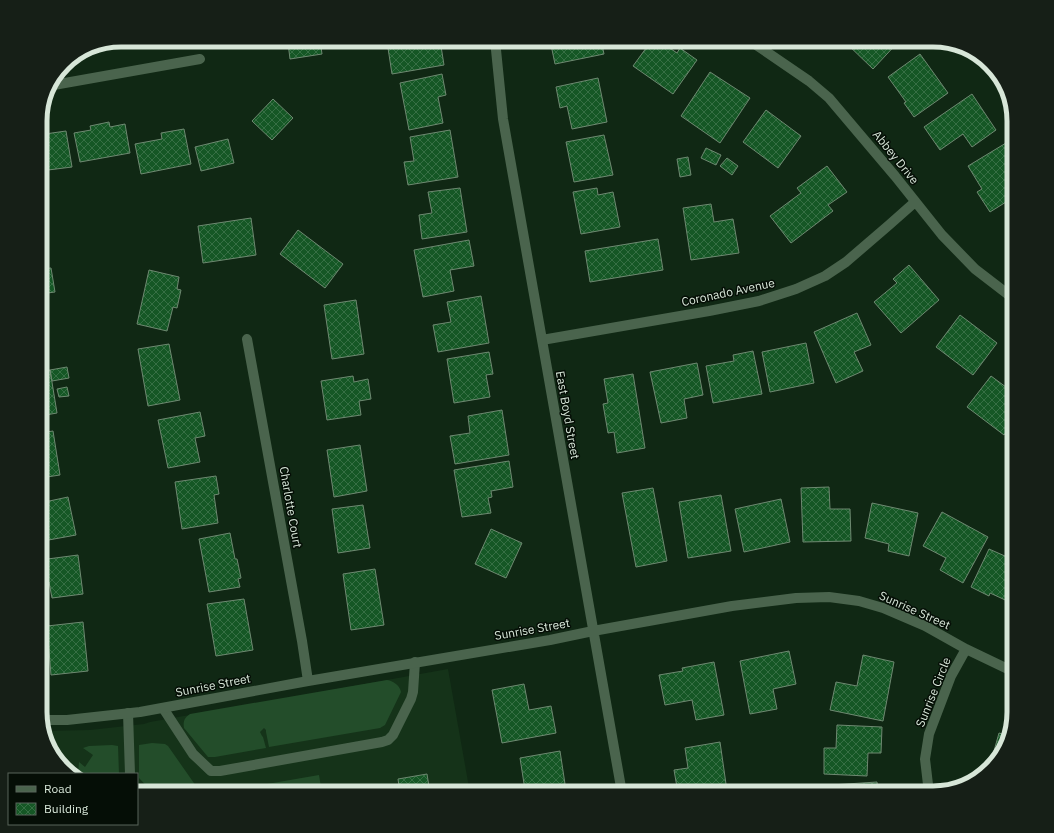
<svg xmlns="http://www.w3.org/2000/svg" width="1054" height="833" font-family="'IBM Plex Sans',sans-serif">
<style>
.built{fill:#153319}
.grass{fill:#234d2a}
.building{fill:url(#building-cross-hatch);stroke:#6e8971}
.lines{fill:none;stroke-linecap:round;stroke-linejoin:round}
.service{stroke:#4a644d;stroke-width:10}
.minor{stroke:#4a644d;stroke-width:10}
.labels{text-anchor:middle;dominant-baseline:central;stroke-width:3;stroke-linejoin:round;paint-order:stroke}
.street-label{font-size:12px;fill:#d7e6d8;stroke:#050e06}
.rim{fill:none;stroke:#d7e6d8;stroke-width:5}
</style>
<defs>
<pattern id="building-cross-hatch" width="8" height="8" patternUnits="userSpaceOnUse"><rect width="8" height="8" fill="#155725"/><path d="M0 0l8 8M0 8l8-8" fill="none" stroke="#366f44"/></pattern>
</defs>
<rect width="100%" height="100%" fill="#102814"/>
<path class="built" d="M448,669L470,793H137V774H69L68,773L48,748L44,731L90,730L144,724L150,722L320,692Z"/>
<path class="grass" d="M387,680C394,681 400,686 401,692L385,725L380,728L269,747L266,732V730L264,728L260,732L262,736L263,737L266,748L215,757H208L184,728C183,722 184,718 190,714Z
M152,743L165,744L168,746L196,786L205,793H153L139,778V745Z
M112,745L118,746L119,774H78L79,762L85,767L93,755L83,748L89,746Z
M319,775L322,793H239L238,789Z"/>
<path class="building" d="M277,40H320L322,54L290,59L288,43L278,44Z
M405,40H440L444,65L392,74L388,48L405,45Z
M550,40H601L604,54L555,64Z
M652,40H658L677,53L680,48L697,60L673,94L633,66Z
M843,40H900L873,69Z
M920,54L948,93L914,117L904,103L906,102L888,77Z
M710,72L750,98L720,143L681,116Z
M442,74L446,95L438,97L443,123L409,130L400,83Z
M598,78L607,122L572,129L567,106L560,108L556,87Z
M972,94L996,130L972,147L963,134L940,150L924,127Z
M273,99L293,118L272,140L252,121Z
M766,110L801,136L778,168L743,142Z
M109,122L110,127L125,124L130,153L80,162L74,133L91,130L90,126Z
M184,129L191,164L141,174L135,144L162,139L161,133Z
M450,130L458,177L408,185L404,162L414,161L410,137Z
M66,131L72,167L40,171V141L45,140V134Z
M604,135L613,175L574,182L566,142Z
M228,139L234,163L201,171L195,147Z
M1006,143L1014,155V197L990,212L977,192L982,189L968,166Z
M706,148L721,155L716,165L701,158Z
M688,157L691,175L680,177L677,159Z
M727,158L738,166L732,175L720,166Z
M827,166L847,192L828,205L833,211L791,243L770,216L801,193L797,188Z
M460,188L467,232L422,239L419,215L432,213L428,192Z
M597,188L598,195L613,192L620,227L581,234L573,192Z
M711,204L714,222L733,219L739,253L691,260L683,208Z
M251,218L256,255L203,263L198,226Z
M1014,226V235L1010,232Z
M298,230L343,264L325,288L280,254Z
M658,239L663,270L590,282L585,251Z
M469,240L474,266L450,270L454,291L423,297L414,250Z
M909,265L939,300L901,333L874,302L897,283L893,279Z
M40,268V269L51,268L55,292L40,294Z
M149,270L179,277L177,289L181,290L177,308L173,307L167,331L137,324Z
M481,296L489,343L438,352L433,325L451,322L447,302Z
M356,300L364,354L332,359L324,305Z
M857,313L871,345L854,352L863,371L836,383L814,332Z
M40,315L47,352L40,354Z
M960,315L997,343L973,375L936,347Z
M806,343L814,383L770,392L762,352Z
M169,344L180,400L148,406L138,349Z
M753,351L762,394L713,403L706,366L734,361L733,355Z
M489,352L493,374L486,375L490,397L454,403L447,359Z
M697,363L703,395L684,399L687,418L661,423L650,372Z
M67,367L69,378L52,381L50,370Z
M50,370L57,413L40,416V371Z
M633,374L645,448L617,453L614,432L608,433L603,404L608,403L604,379Z
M353,376L354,382L368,379L371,399L359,401L361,415L327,420L321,381Z
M991,376L1014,393V421L1004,435L967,407Z
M67,387L69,396L59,397L57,389Z
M502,410L509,455L455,464L450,436L470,433L468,416Z
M200,412L205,436L195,438L200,462L168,468L158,420Z
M53,431L60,475L40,478V433Z
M360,445L367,491L334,497L327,450Z
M509,461L513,487L491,491L492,497L488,498L491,513L462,517L454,470Z
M216,476L219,494L214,495L218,523L182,529L175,482Z
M829,487L830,509H850L851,541L803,542L801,488Z
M653,488L667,561L636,567L622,493Z
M721,495L731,551L688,558L679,502Z
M68,497L76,535L43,541L40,528V503Z
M781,499L790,542L744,552L735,509Z
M872,503L918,513L909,556L888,551L889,544L865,538Z
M363,505L370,548L338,553L332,509Z
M942,512L988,537L963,583L940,570L946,558L923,546Z
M491,529L522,543L506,578L475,564Z
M230,533L235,559H237L241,578L238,579L240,587L209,592L199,539Z
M989,549L1014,560V604L990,593L989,596L971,587Z
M78,555L83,594L52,598L49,582L40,583V560Z
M375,569L384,625L351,630L343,574Z
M244,599L253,650L216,656L207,604Z
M83,622L88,671L51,675L47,626Z
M789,651L796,684L773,689L777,709L750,714L740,661Z
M863,655L894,662L883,721L830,710L836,682L857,686Z
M714,662L724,715L696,720L692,700L665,705L659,675L683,671L682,668Z
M524,684L529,710L551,706L556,733L502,743L492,690Z
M837,725L882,727L881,753H868L867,776L824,774V748H836Z
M999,733L1010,736V738L994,765L989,769Z
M720,742L727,791L714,793H678L674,770L688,768L685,748Z
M560,751L565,784L525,790L520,758Z
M427,774L430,793H400L398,779Z
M877,782L878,793H831V785Z"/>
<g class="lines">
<path class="service" d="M163,708L193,754L211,771H220L382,742L388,740L393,735L411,699L413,692L415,662
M128,713L130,774"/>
<path class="minor" d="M495,40L503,119L622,793
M749,40L809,81L829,98L895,176L942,235L975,269L1014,299
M48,86L200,59
M247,339L302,641L308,681
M542,340L709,311L759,301L796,289L825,276L846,262L889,225L915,202
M41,720H67L140,712L308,681L550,640L593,631L732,606L796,598L829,597L859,601L883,608L925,626L966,649L1014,672
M929,793L925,759L929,734L951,676L966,649"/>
</g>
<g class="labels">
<g class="street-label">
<text transform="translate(896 157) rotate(51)">Abbey Drive</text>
<text transform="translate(728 292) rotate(-12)">Coronado Avenue</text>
<text transform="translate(568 415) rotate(80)">East Boyd Street</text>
<text transform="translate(291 507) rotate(80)">Charlotte Court</text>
<text transform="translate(915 610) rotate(24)">Sunrise Street</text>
<text transform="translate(532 629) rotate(-10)">Sunrise Street</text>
<text transform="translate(213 685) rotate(-11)">Sunrise Street</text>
<text transform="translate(933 692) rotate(-68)">Sunrise Circle</text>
</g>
</g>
<path d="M0 0H1054V833H0ZM121 47H933A74 74 0 0 1 1007 121V712A74 74 0 0 1 933 786H121A74 74 0 0 1 47 712V121A74 74 0 0 1 121 47Z" fill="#161f17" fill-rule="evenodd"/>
<path class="rim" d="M121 47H933A74 74 0 0 1 1007 121V712A74 74 0 0 1 933 786H121A74 74 0 0 1 47 712V121A74 74 0 0 1 121 47Z"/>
<rect x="8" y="773" width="130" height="52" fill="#050e06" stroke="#59645a"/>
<rect x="16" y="786" width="20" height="6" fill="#4a644d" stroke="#59645a"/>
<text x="44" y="793" font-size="12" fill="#d7e6d8">Road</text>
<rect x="16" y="803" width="20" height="12" fill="url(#building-cross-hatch)" stroke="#59645a"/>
<text x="44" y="813" font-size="12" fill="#d7e6d8">Building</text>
</svg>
